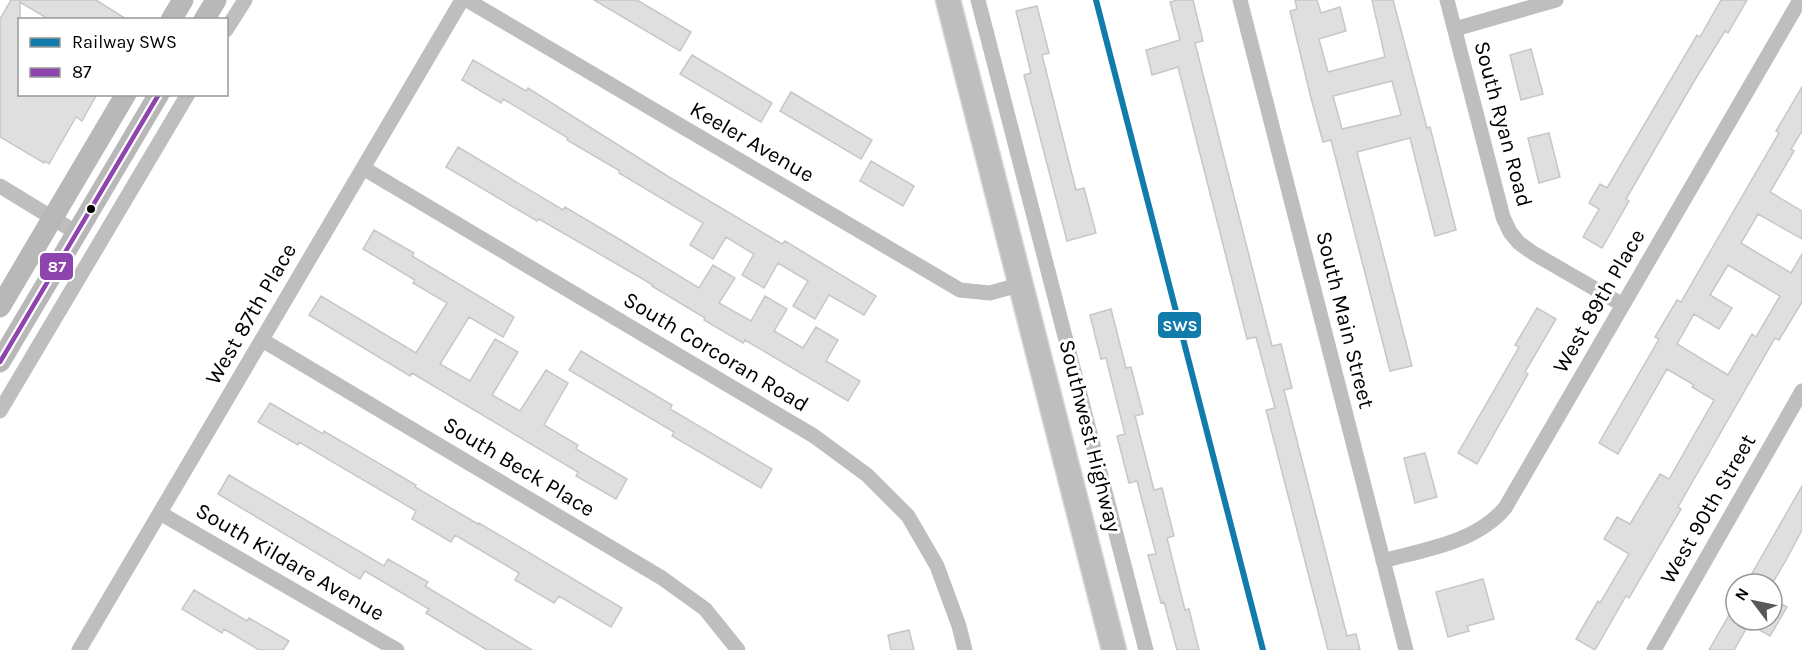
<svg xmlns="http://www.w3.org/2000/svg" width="1802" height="650" font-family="Karla,sans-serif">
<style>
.building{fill:#dfdfdf;stroke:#c7c7c7;stroke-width:1.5;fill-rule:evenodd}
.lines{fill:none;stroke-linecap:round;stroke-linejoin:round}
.primary-casing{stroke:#dbdbdb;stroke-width:27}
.minor{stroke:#bebebe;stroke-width:15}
.secondary{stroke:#b8b8b8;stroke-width:21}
.primary{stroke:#bebebe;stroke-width:24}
.bus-1-casing{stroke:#fff;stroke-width:9}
.bus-1{stroke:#8e44ad;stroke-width:4.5}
.rail-1-casing{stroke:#fff;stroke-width:10}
.rail-1{stroke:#117bac;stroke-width:6}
.bus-dot{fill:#000;stroke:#fff;stroke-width:2}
.labels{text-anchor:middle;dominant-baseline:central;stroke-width:6;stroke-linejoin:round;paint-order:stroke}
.street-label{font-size:22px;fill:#000;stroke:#fff}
.line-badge{stroke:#fff;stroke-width:2}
.badge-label{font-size:16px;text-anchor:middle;font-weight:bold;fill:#fff}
</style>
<rect width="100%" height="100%" fill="#fff"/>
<path class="building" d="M11,0H96L128,20H50L20,2V94H97L82,121L76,117L49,164L45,161L44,163L0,137V19Z
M594,0H637L691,32L680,51Z
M1177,0H1193L1203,41L1195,43L1272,346L1281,344L1292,388L1284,390L1347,636L1356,634L1360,650H1328L1266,410L1275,408L1256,337L1247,339L1178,67L1152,75L1146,50L1180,40L1170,2Z
M1295,0H1317L1321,13L1340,7L1346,31L1319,39L1328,72L1385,57L1372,0H1393L1427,128L1430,127L1456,230L1435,236L1410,138L1357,152L1412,366L1390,371L1331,140L1323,142L1311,98L1290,11L1297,9ZM1392,81L1401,115L1342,129L1333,96Z
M1721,0H1747L1728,33L1725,31L1693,83L1626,199L1629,201L1602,248L1583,237L1599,209L1589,203L1600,184L1607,188L1697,35L1700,37Z
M1037,6L1049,53L1042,55L1076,190L1084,188L1096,233L1067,241L1024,75L1031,73L1016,11Z
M1531,49L1543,94L1521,100L1510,55Z
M692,55L772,103L761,122L680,74Z
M473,60L526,91L528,88L669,177L782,244L785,241L876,296L864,315L829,295L815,319L793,306L808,281L778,263L764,288L742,275L754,254L726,237L713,259L690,245L703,223L619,173L620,171L567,140L568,138L503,99L501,103L462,80Z
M1802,87V131L1791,149L1794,151L1770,192L1802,211V239L1758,214L1741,243L1791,273L1802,254V302L1779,340L1775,338L1678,507L1681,509L1629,598L1626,596L1595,650L1576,639L1598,601L1600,603L1629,554L1604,539L1617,517L1630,524L1660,474L1669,479L1714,400L1692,387L1694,385L1667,369L1618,454L1599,443L1659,339L1655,337L1677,300L1681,302L1711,250L1779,133L1776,131ZM1728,265L1780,296L1756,337L1752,334L1728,375L1677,344L1694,314L1719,329L1732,308L1710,295Z
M791,92L872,140L861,159L780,111Z
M1549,133L1560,177L1539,183L1528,138Z
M458,147L563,210L565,207L614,236L699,288L713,265L735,278L719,303L751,321L765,296L787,309L774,331L803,348L816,327L838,340L826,361L860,381L848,401L745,340L743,343L704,320L705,318L652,286L653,285L539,219L537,221L446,167Z
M871,161L914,186L903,206L860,181Z
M374,230L414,253L412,256L514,317L503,337L469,317L440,364L470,381L495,339L518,352L492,395L520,411L546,370L568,383L544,425L578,445L576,449L627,479L616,499L576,476L578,472L412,373L410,376L309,315L321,296L416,353L447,303L413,283L415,280L363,249Z
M1537,308L1556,319L1525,372L1528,374L1477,464L1458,453L1519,347L1515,345Z
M1111,309L1126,368L1131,367L1143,414L1135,416L1154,490L1162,488L1174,536L1167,538L1185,610L1189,609L1199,650H1177L1164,602L1161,603L1148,555L1156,554L1137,481L1129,483L1117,436L1125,434L1106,358L1101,359L1090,315Z
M581,351L672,405L670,409L772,469L761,488L672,436L674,432L569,370Z
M270,403L323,434L324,431L416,485L415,487L478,524L479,523L622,608L611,627L559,596L554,603L515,580L519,573L455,535L451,542L412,519L416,511L299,442L298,445L258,422Z
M1425,453L1437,497L1415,503L1404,458Z
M229,475L384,566L388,559L428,582L425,586L532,650H487L426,613L429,609L365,571L360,579L218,494Z
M1802,486V530L1785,562L1772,584H1746Z
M1483,579L1494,619L1467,626L1469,631L1448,637L1436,592Z
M194,590L247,621L249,618L289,641L283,650H259L224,629L222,633L182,609Z
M1772,599L1787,607L1770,636L1749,624L1734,650H1709L1736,603V620H1772Z
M909,630L914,650H891L888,635Z"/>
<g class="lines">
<g class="primary-casing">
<path id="primary" d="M948,0L1114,650"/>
</g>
<path class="minor" d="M467,0L960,290L990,293L1022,284
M978,0L1146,650
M1240,0L1406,650
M1447,0L1503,217L1510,232L1519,243L1533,253L1623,305
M1455,29L1556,0
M226,30L245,0
M363,168L814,436L867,475L908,516L937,566L959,626L965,650
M0,186L77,233
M262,340L662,578L705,609L738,650
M0,411L188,94
M160,513L397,650
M1383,561C1426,549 1475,543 1505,508L1800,0
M79,650L462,0
M1654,650L1802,391"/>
<path class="secondary" d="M171,20L183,0
M204,20L216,0
M0,307L126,94
M0,362L159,94"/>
<use href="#primary" class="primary"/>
<g class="bus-1-casing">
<path id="bus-1" d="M0,362L159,94"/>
</g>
<use href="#bus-1" class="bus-1"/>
<g class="rail-1-casing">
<path id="rail-1" d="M1096,0L1263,650"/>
</g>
<use href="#rail-1" class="rail-1"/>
</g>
<circle class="bus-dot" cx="91" cy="209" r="5"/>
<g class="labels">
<g class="street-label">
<text transform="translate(1503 124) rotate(75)">South Ryan Road</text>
<text transform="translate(752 142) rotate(30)">Keeler Avenue</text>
<text transform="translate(1599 301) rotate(-60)">West 89th Place</text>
<text transform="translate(251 314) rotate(-60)">West 87th Place</text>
<text transform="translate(1345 320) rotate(76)">South Main Street</text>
<text transform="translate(716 352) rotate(31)">South Corcoran Road</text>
<text transform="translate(1090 436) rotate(76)">Southwest Highway</text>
<text transform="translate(519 467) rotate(31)">South Beck Place</text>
<text transform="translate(1708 509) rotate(-60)">West 90th Street</text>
<text transform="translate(290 562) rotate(30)">South Kildare Avenue</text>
</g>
</g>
<g class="line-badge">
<rect x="39" y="252" width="35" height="29" rx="6" fill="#8e44ad"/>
<rect x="1157" y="311" width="45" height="28" rx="6" fill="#117bac"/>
</g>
<g class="badge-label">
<text x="57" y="272">87</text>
<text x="1180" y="331">SWS</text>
</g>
<rect x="18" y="18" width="210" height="78" fill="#ffffff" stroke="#999999" stroke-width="1.5"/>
<rect x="30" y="38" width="30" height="9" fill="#117bac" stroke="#999999" stroke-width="1.5"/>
<text x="72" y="48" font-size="18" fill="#000000">Railway SWS</text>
<rect x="30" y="68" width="30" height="9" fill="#8e44ad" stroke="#999999" stroke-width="1.5"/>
<text x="72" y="78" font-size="18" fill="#000000">87</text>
<g transform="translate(1754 602) rotate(302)"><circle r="28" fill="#ffffff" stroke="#999999" stroke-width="1.5"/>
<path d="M0-4.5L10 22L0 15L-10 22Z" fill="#595959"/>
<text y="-9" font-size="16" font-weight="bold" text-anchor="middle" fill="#000000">N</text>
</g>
</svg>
